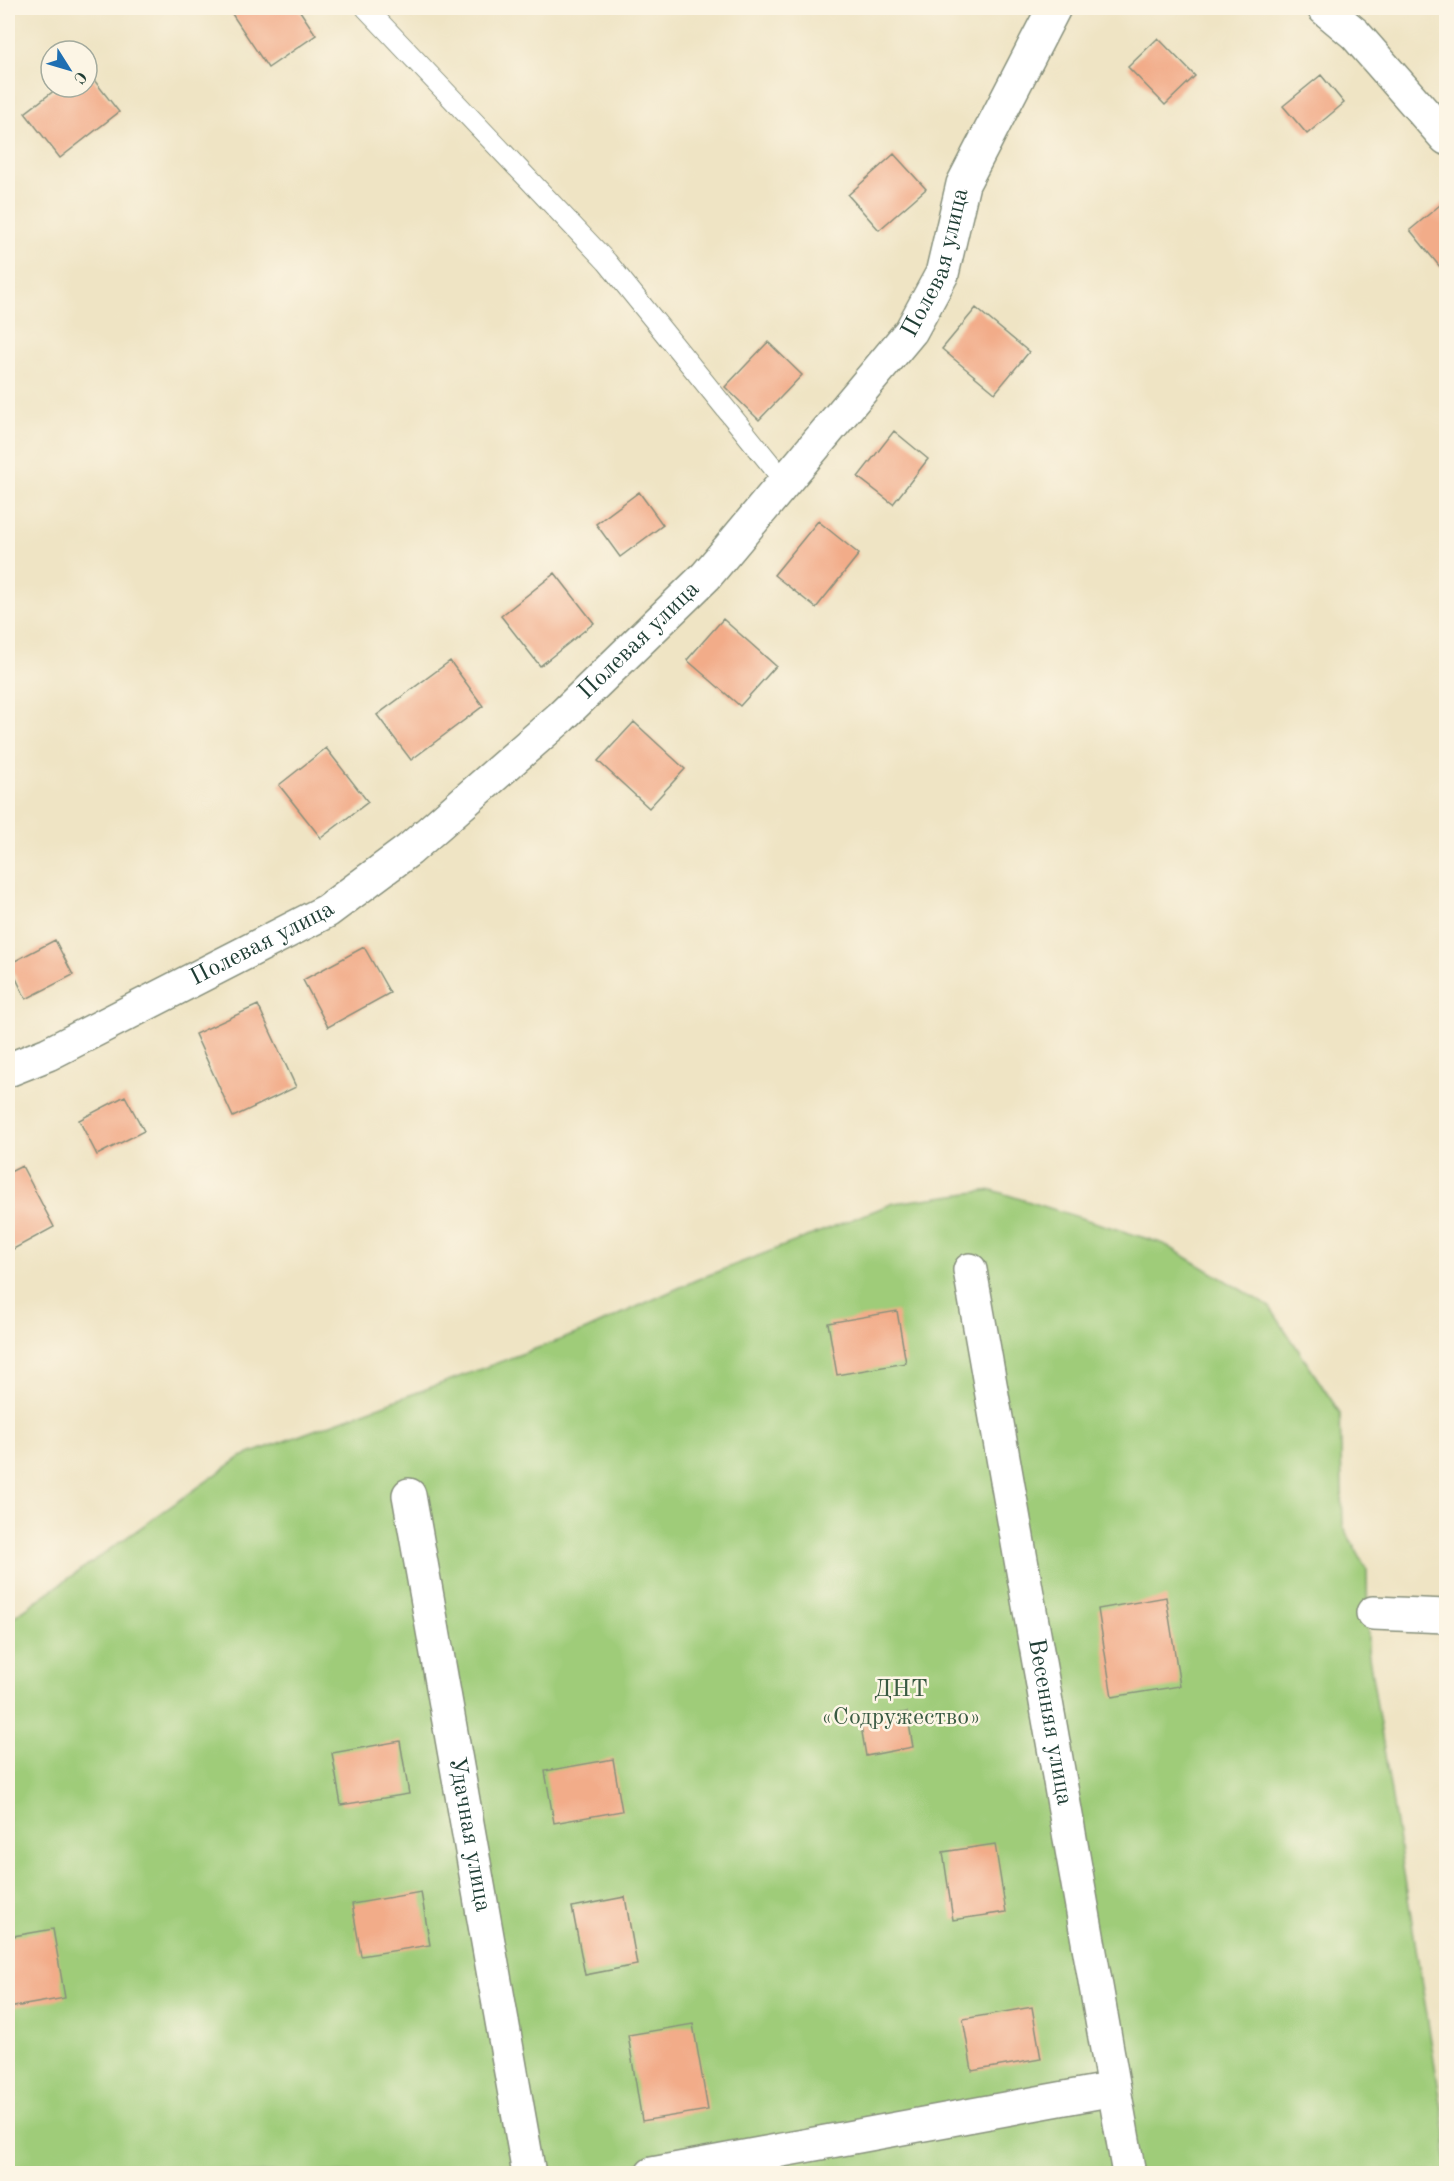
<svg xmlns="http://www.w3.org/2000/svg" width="1454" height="2181" font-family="'Old Standard TT',serif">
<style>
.green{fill:#9fcc79;stroke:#5f8456;stroke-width:1.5}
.building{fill:#f2ac89}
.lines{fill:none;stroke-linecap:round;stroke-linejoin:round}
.lane-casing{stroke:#87907c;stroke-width:22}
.street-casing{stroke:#87907c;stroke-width:36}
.lane{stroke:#fff;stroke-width:20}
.street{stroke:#fff;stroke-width:33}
.labels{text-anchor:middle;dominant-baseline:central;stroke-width:5;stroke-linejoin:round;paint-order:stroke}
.street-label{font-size:24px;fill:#1f3d34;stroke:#fcf5e5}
.park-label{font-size:24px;fill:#395a42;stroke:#fcf5e5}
</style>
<rect width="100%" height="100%" fill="#fcf5e5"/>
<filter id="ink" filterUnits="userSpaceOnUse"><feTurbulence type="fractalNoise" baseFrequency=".0167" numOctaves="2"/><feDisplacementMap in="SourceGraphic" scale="12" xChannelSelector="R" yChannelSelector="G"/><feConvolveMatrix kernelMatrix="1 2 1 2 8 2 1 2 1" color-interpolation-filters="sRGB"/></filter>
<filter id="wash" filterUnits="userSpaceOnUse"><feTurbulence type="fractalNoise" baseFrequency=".008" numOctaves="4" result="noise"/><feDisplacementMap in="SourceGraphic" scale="24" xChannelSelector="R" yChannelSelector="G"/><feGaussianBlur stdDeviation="1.35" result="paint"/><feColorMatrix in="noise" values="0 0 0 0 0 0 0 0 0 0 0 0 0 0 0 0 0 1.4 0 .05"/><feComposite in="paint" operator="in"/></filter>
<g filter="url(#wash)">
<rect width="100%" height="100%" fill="#efe4c4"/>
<path class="green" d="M992,1190L1164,1244L1270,1307L1340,1413L1343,1526L1367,1570L1368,1650L1446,2134V2173H8V1621L241,1457L584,1331L696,1280L894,1203Z"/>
<g id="blocks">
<path class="building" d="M228,8H298L316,35L268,68Z
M1158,38L1195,76L1165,105L1128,67Z
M87,71L119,112L60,158L25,113L59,87H87Z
M1321,75L1344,103L1307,134L1283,106Z
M894,154L926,189L879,230L848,195Z
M1446,200V262L1440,267L1410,230Z
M976,308L1029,352L995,393L942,349Z
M768,342L802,375L759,420L725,387Z
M894,431L928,459L893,504L858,477Z
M639,492L663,525L620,557L596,524Z
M818,521L859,554L816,608L774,575Z
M555,573L594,623L540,666L501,616Z
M723,619L776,666L740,706L687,660Z
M450,661L483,706L411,760L377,715Z
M634,722L685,769L649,808L598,761Z
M326,748L368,802L321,838L279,785Z
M55,940L73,975L26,999L9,964Z
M364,947L390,993L328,1027L303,980Z
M258,1005L296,1087L233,1117L195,1034Z
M125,1096L144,1131L97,1155L79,1120Z
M22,1166L54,1227L8,1252V1173Z
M897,1311L906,1363L837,1375L828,1323Z
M1166,1597L1180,1686L1112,1697L1098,1609Z
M907,1712L913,1747L866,1756L860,1720Z
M400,1741L409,1794L341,1805L332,1753Z
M613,1759L622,1811L554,1823L545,1771Z
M995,1844L1006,1912L953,1920L943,1852Z
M421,1892L430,1945L361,1956L352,1904Z
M625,1897L637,1965L585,1975L572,1907Z
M53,1929L65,1998L8,2008V1937Z
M1032,2007L1041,2059L972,2071L963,2019Z
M693,2024L708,2110L642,2121L628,2035Z"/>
</g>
</g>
<g filter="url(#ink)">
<use href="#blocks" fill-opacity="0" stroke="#87907c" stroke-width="1.5"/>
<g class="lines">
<g class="lane-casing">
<path id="lane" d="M366,8L607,262L785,482"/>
</g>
<g class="street-casing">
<g id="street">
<path d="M1324,8L1355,34L1446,138"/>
<path id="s1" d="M8,1070L48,1054L327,911L409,850L561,717L706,576L911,331L942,274L963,184L1054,8"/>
<path id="s2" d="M970,1270L1129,2174"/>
<path id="s3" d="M409,1495L529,2174"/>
<path d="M1373,1613L1446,1616"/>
<path d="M652,2174L1114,2089"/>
</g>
</g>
<use href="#lane" class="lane"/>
<use href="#street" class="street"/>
</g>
</g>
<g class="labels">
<g class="street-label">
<text stroke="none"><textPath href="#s1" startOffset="1256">Полевая улица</textPath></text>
<text stroke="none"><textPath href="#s1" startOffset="770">Полевая улица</textPath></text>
<text stroke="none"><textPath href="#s1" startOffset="284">Полевая улица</textPath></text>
<text stroke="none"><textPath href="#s2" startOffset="459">Весенняя улица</textPath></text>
<text stroke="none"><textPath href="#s3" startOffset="345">Удачная улица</textPath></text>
</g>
<g class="park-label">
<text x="901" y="1690">ДНТ<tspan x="901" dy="28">«Содружество»</tspan></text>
</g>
</g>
<rect width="1454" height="2181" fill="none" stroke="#fcf5e5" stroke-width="30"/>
<g transform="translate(69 69) rotate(127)"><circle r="28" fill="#fcf5e5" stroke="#a4ab9e" stroke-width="1.5"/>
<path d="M0-4.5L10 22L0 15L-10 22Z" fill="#1f6fb2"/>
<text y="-9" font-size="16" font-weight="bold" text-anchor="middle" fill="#1f3d34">С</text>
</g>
</svg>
